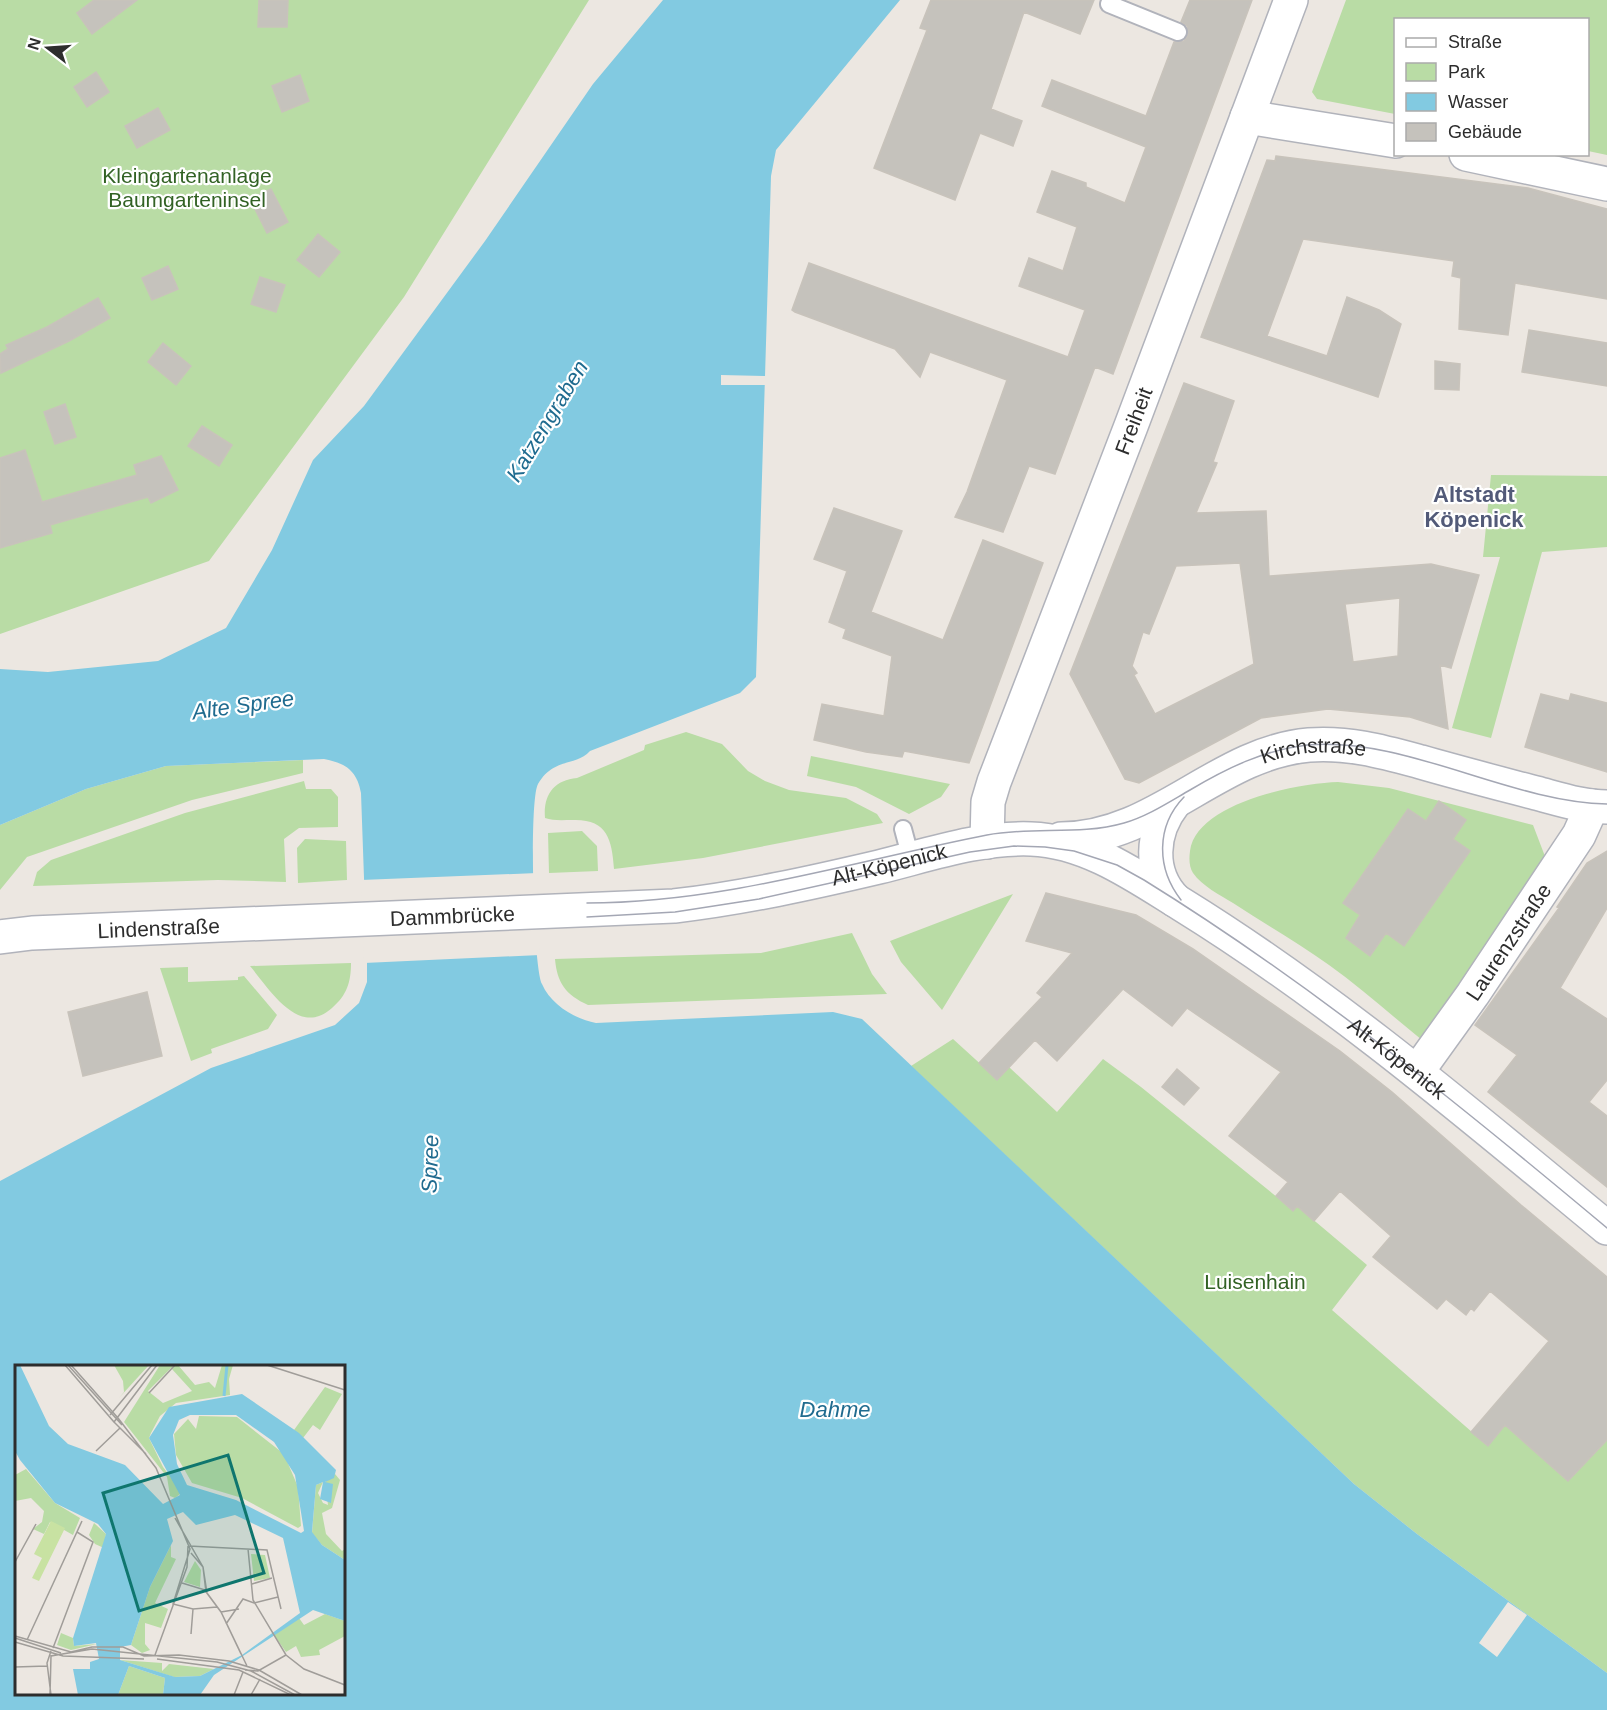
<svg xmlns="http://www.w3.org/2000/svg" width="1607" height="1710" font-family="Helvetica,sans-serif">
<style>
.green{fill:#b9dca5}
.water{fill:#82cae1;fill-rule:evenodd}
.pier{fill:#ece7e1}
.building{fill:#c5c2bc;stroke:#c8c3bb;stroke-width:1.5;fill-rule:evenodd}
.lines{fill:none;stroke-linecap:round;stroke-linejoin:round}
.service-casing{stroke:#b1b3bb;stroke-width:20}
.minor-casing{stroke:#b1b3bb;stroke-width:36}
.service{stroke:#fff;stroke-width:16}
.minor{stroke:#fff;stroke-width:33}
.tram{stroke:#a4a7b4;stroke-width:1.5}
.labels{text-anchor:middle;dominant-baseline:central;stroke-width:4.5;stroke-linejoin:round;paint-order:stroke}
.park-label{font-size:21px;fill:#326224;stroke:#fff}
.street-label{font-size:21px;fill:#2d2d2d;stroke:#fff}
.water-label{font-size:22px;font-style:italic;fill:#1f6b8f;stroke:#fff}
.neighbourhood-label{font-size:22px;font-weight:bold;fill:#525a78;stroke:#fff}
.inset-river{fill:none;stroke:#82cae1;stroke-width:3}
.inset-road{fill:none;stroke:#a09d99;stroke-width:1.5}
.view{fill:#0f766e;fill-opacity:0.15;stroke:#0f766e;stroke-width:3}
.inset-edge{fill:none;stroke:#2d2d2d;stroke-width:3}
</style>
<rect width="100%" height="100%" fill="#ece7e1"/>
<path class="green" d="M0,0H589L404,297L209,561L0,634Z
M1346,0H1607V155L1588,151V20H1396L1395,114L1317,99L1312,92Z
M1491,475L1607,476V547L1542,552L1491,738L1452,728L1500,557H1483Z
M686,732L722,744L748,771L765,781L789,790L846,798L877,814L883,823L703,858L614,869C612,839 607,819 573,820C563,820 553,821 545,818C543,795 554,780 577,778L644,750L645,745Z
M811,756L950,784L941,797L909,814L856,787L807,776Z
M303,760V773L192,800L27,857L0,890V825L86,789L166,766Z
M304,781L306,789H331L338,797V827L299,828L284,839L286,882L218,880L33,886L37,872L51,860L185,813Z
M1338,782L1389,788L1533,825L1546,859L1422,1040C1391,1015 1361,988 1329,965C1298,943 1265,924 1233,903C1220,895 1202,886 1193,873C1189,867 1189,858 1190,851C1196,803 1298,783 1338,782Z
M582,831L597,846L598,871L549,873L548,833Z
M305,839L346,841L347,880L298,883L297,848Z
M1013,894L942,1010L901,962L890,941Z
M852,933L872,974L887,994L588,1005C566,995 557,983 555,959L761,953Z
M351,963C351,982 347,995 332,1008C299,1038 270,990 250,966Z
M188,967V982L238,980V977L244,976L277,1015L268,1029L211,1049L212,1053L191,1061L160,968Z
M953,1039L997,1079L1009,1067L1057,1112L1103,1059L1141,1087L1293,1210L1297,1206L1367,1265L1332,1310L1488,1446L1505,1425L1568,1481L1607,1440V1673L1417,1534L1354,1484L911,1066Z"/>
<path class="water" d="M663,0H900L776,150L771,176L756,677L740,693L590,751C575,767 554,757 538,784C529,800 533,965 542,984C551,1005 575,1019 596,1023L833,1012L862,1019L1354,1484L1417,1534L1607,1673V1710H0V1181L211,1068L335,1025L359,1003L367,982V963L361,793C357,770 345,763 324,759L166,766L86,789L0,825V669L48,672L158,661L226,628L272,550L313,460L364,406L485,241L593,84ZM16,1366H344V1694H16Z"/>
<path class="pier" d="M721,375L765,376V385H721Z
M537,873L540,955L364,963L361,880Z
M1508,1602L1527,1615L1497,1657L1479,1643Z"/>
<path class="building" d="M94,0H137L92,34L77,13Z
M259,0H288L287,27H258Z
M931,0H1094L1080,34L1024,12L991,109L1022,121L1013,146L980,133L955,200L874,168L927,30L920,28Z
M1190,0H1252L1113,374L1095,367L1055,474L1029,466L1003,532L955,517L967,492L1007,380L930,352L920,377L895,349L795,312L792,310L809,263L1068,357L1085,310L1019,286L1029,258L1063,271L1077,227L1037,212L1052,171L1086,183V187L1125,203L1146,147L1042,106L1052,80L1146,116L1174,42L1184,41L1188,35L1187,26L1181,22Z
M96,72L109,92L87,107L74,87Z
M300,75L309,101L282,112L272,86Z
M158,108L170,130L137,148L125,126Z
M1276,156L1528,188L1607,209V299L1515,283L1508,335L1459,329L1461,278L1452,276L1454,261L1303,239L1267,336L1327,356L1347,297L1379,310L1401,324L1378,397L1201,337L1267,160L1275,161Z
M271,189L288,222L267,233L250,199Z
M318,234L340,252L319,277L297,260Z
M168,266L178,289L152,300L142,278Z
M260,277L285,285L276,312L251,304Z
M98,298L110,318L69,341L1,373L0,354L8,349L6,345L47,327Z
M1529,330L1607,343V386L1522,372Z
M163,343L191,366L176,385L148,362Z
M1435,361L1460,364L1459,390L1435,389Z
M1184,383L1234,401L1213,462L1217,463L1196,513L1266,511L1269,576L1431,564L1479,575L1451,668L1440,665L1448,729L1410,717L1328,709L1261,718L1139,783L1125,779L1070,674ZM1240,563L1254,664L1155,714L1134,675L1137,673L1132,666L1143,632L1149,634L1176,566ZM1400,598L1398,656L1353,662L1345,604Z
M65,404L76,437L55,444L44,412Z
M202,426L232,445L219,466L188,446Z
M25,450L42,502L137,475L134,465L161,456L178,490L151,503L148,497L50,525L52,533L0,548V458Z
M834,508L902,531L871,612L943,640L983,540L1043,563L969,763L904,751L902,757L866,752L814,740L822,704L884,716L892,656L843,638L846,629L829,622L847,571L814,559Z
M1541,694L1569,701L1571,694L1607,703V772L1525,747Z
M1439,801L1466,820L1453,839L1470,851L1404,946L1386,933L1370,956L1346,938L1360,915L1343,903L1408,809L1426,821Z
M1607,851V908L1560,988L1607,1019V1080L1589,1102L1607,1116V1187L1488,1092L1517,1055L1475,1025L1559,908L1557,907L1587,863Z
M1046,893L1136,915L1193,949L1340,1051L1392,1092L1521,1205L1607,1277V1440L1568,1481L1505,1425L1488,1446L1471,1432L1549,1341L1490,1291L1474,1311L1471,1308L1466,1315L1446,1299L1437,1309L1373,1257L1391,1236L1340,1191L1314,1221L1297,1206L1293,1211L1276,1196L1288,1182L1229,1136L1281,1072L1187,1008L1172,1026L1123,989L1057,1061L1035,1040L997,1080L979,1063L1042,997L1037,993L1072,953L1026,941Z
M147,992L162,1056L83,1076L68,1012Z
M1177,1069L1199,1088L1184,1105L1162,1087Z"/>
<g class="lines">
<g class="service-casing">
<path id="service" d="M1109,4L1178,32
M903,829L911,859"/>
</g>
<g class="minor-casing">
<g id="minor">
<path d="M1247,117L1396,141"/>
<path d="M1466,154L1607,184"/>
<path d="M1174,803C1151,832 1148,873 1175,900"/>
<path id="s1" d="M1061,839C1156,839 1217,753 1309,745C1349,742 1384,752 1421,762C1459,773 1498,783 1536,793C1559,799 1583,807 1607,807"/>
<path id="s2" d="M987,842L988,802L994,782L1131,426L1291,0"/>
<path id="s3" d="M0,937L32,933L674,906C743,898 811,883 879,867C928,855 980,837 1031,839C1087,841 1136,876 1181,904C1333,998 1470,1115 1607,1228"/>
<path id="s4" d="M1417,1072L1473,994L1579,835L1592,806"/>
</g>
</g>
<use href="#service" class="service"/>
<use href="#minor" class="minor"/>
<path class="tram" d="M1181,900C1156,868 1156,826 1184,797
M587,903C724,903 854,861 987,835C1033,826 1079,836 1124,823C1148,816 1169,802 1190,790C1227,768 1264,750 1307,745C1405,736 1509,802 1607,804
M587,917L675,912L759,899L970,852L1014,846L1045,847L1074,851L1117,865L1144,880C1309,982 1459,1104 1607,1228"/>
</g>
<g class="labels">
<g class="park-label">
<text x="187" y="175">Kleingartenanlage<tspan x="187" dy="24">Baumgarteninsel</tspan></text>
<text x="1255" y="1281">Luisenhain</text>
</g>
<g class="street-label">
<text stroke="none"><textPath href="#s2" startOffset="448">Freiheit</textPath></text>
<text stroke="none"><textPath href="#s1" startOffset="272">Kirchstraße</textPath></text>
<text stroke="none"><textPath href="#s3" startOffset="894">Alt-Köpenick</textPath></text>
<text stroke="none"><textPath href="#s3" startOffset="453">Dammbrücke</textPath></text>
<text stroke="none"><textPath href="#s3" startOffset="159">Lindenstraße</textPath></text>
<text stroke="none"><textPath href="#s4" startOffset="159">Laurenzstraße</textPath></text>
<text stroke="none"><textPath href="#s3" startOffset="1470">Alt-Köpenick</textPath></text>
</g>
<g class="water-label">
<text transform="translate(547 421) rotate(-59)">Katzengraben</text>
<text transform="translate(243 705) rotate(-8)">Alte Spree</text>
<text transform="translate(430 1164) rotate(-88)">Spree</text>
<text x="835" y="1409">Dahme</text>
</g>
<g class="neighbourhood-label">
<text x="1474" y="494">Altstadt<tspan x="1474" dy="25">Köpenick</tspan></text>
</g>
</g>
<g transform="translate(15 1365)">
<rect width="330" height="330" fill="#ece7e1"/>
<path d="M99,0H134L104,33L109,27L108,16ZM145,0H163L180,20L194,17L200,23L207,0H218L214,14L215,30L161,38L145,51L136,68L134,73L148,102L161,119L165,129L160,133L155,131L152,112L109,57ZM156,3L177,26L148,38L133,26ZM310,22L327,29L305,65L298,60L288,73L279,65ZM184,51L222,52L269,89L283,122L286,161L283,163L227,133L177,118L161,90L159,69L173,54L181,64ZM11,104L40,138L65,153L58,170L35,157L29,169L18,164L27,157L29,146L16,133L0,136V110ZM320,109L325,115L317,143L307,148L311,169L327,186L330,184V195L307,180L297,168L301,120L308,117L303,128L308,138L313,140L310,117ZM79,158L91,169L89,183L80,179L74,170ZM156,180V192L161,194L140,238L153,244L146,263L130,258V279L135,285L127,288L116,280L135,222ZM236,189L250,190L255,213L239,216ZM180,196L186,205L185,222L169,217ZM310,249L330,256V271L304,285L305,290L286,292L281,281L271,287L259,270L284,253L289,260ZM46,268L58,273L59,281L82,279L56,285L42,280ZM105,295L147,298V306L154,299L199,304L185,311L159,312ZM114,301L150,313L148,330H103Z" fill="#b9dca5" fill-rule="evenodd"/>
<path d="M36,156L50,163L24,216L17,213L27,193L19,189Z" fill="#c8e2a2"/>
<path d="M0,0H5L34,61L53,79L110,100L148,139L165,130L134,73L154,42L227,29L284,68L321,105L319,113L310,117L318,119L316,138L305,134L308,117L301,120L297,167L307,180L330,195V256L298,245L199,310L185,330H148L150,313L114,301L103,330H63L58,304H75V297L84,294L81,278L59,281L58,273L91,169L83,159L40,138L5,95L0,86ZM175,50H221L259,77L280,110L289,166L286,168L221,135L172,120L162,99L158,70L164,55ZM168,147L181,160L220,150L268,173L285,248L227,290L185,311L160,312L105,295V282L116,280L135,222L158,176L152,154Z" fill="#82cae1" fill-rule="evenodd"/>
<path class="inset-river" d="M209,31L212,0"/>
<path class="inset-road" d="M50,0L99,57L142,0M53,0L107,60M56,0L103,53M252,0L330,25M134,28L160,0M95,50L137,0M103,53L141,103L175,184L158,239L178,244L202,242M99,57L131,89M81,86L105,63M160,153L188,202L192,228L206,247L226,289M174,181L252,185L266,244M233,184L238,235L271,290L289,304L330,320M176,188L188,202L191,227L206,247L232,301M0,197L21,159M167,218L190,225M237,219L257,213M206,247L224,244M211,259L228,234L239,238L263,232M176,269L178,244M0,271L56,287L77,282H108L129,291L164,290L214,296L244,305L287,330M0,273L46,288M12,275L67,156M0,277L48,291L129,294M38,283L78,177L62,167M140,290L172,202L173,181M142,294L224,305L276,330M0,302L32,301M230,305L243,306L271,290M35,330L36,291L77,284L202,297L236,306L280,330M36,330L32,298L36,286M219,330L228,307M236,330L245,314"/>
<path class="view" d="M213,90L249,208L124,246L88,128Z"/>
<rect width="330" height="330" class="inset-edge"/>
</g>
<rect x="1394" y="18" width="195" height="138" fill="#ffffff" stroke="#ababab" stroke-width="1.5"/>
<rect x="1406" y="38" width="30" height="9" fill="#ffffff" stroke="#ababab" stroke-width="1.5"/>
<text x="1448" y="48" font-size="18" fill="#2d2d2d">Straße</text>
<rect x="1406" y="63" width="30" height="18" fill="#b9dca5" stroke="#ababab" stroke-width="1.5"/>
<text x="1448" y="78" font-size="18" fill="#2d2d2d">Park</text>
<rect x="1406" y="93" width="30" height="18" fill="#82cae1" stroke="#ababab" stroke-width="1.5"/>
<text x="1448" y="108" font-size="18" fill="#2d2d2d">Wasser</text>
<rect x="1406" y="123" width="30" height="18" fill="#c5c2bc" stroke="#ababab" stroke-width="1.5"/>
<text x="1448" y="138" font-size="18" fill="#2d2d2d">Gebäude</text>
<g transform="translate(48 48) rotate(287)" stroke="#ffffff" stroke-width="4.5" paint-order="stroke">
<path d="M0-4.5L10 22L0 15L-10 22Z" fill="#2d2d2d"/>
<text y="-9" font-size="16" font-weight="bold" text-anchor="middle" fill="#2d2d2d">N</text>
</g>
</svg>
